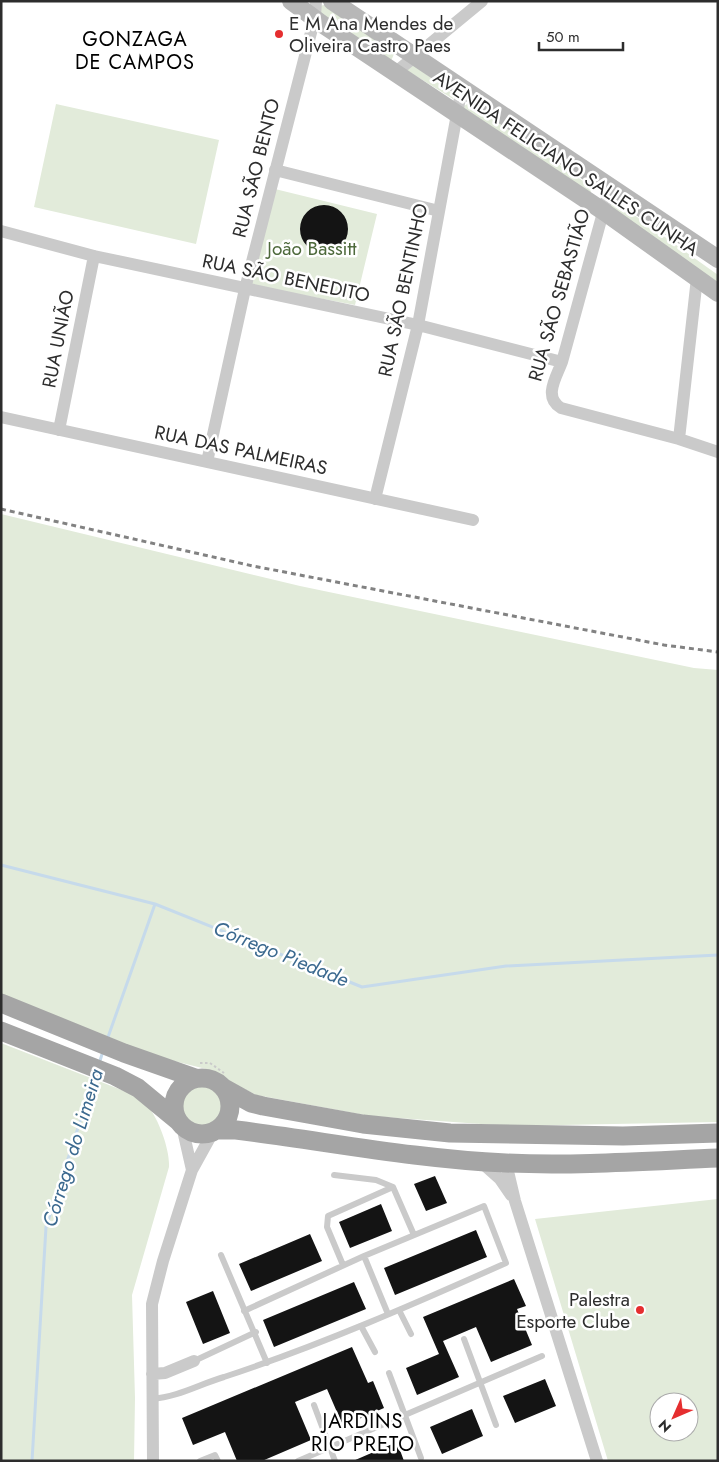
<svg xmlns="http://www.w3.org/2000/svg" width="719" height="1462" font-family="Jost,sans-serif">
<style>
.green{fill:#e2ebda;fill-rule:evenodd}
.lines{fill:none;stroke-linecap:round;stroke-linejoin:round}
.stream{stroke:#c6daeb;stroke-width:3}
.building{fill:#141414}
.path{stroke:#cacaca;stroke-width:2;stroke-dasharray:2.5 2.5;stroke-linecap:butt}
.service{stroke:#cacaca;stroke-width:6}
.minor{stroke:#cacaca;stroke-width:12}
.secondary{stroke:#b7b7b7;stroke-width:18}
.primary{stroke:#a5a5a5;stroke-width:19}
.rail{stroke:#828282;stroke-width:3;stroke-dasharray:5 4;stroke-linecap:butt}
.poi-dot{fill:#e52e2f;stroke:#fff;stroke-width:2}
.labels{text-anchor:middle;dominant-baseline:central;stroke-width:5;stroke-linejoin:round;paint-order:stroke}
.poi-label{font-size:19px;fill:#2d2d2d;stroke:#fff;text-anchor:start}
.street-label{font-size:19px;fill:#2d2d2d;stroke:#fff}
.park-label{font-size:19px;fill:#4d693b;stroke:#fff}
.neighbourhood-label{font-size:20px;letter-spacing:1px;fill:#000;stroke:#fff}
.water-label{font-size:20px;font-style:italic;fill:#3b698f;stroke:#fff}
</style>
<rect width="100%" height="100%" fill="#fff"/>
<path class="green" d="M324,5L388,48L394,54L391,61L320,16L319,6Z
M412,64L453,94V99L408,71L406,69Z
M469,103L592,187L590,195L462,113L464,106Z
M56,104L219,140L196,244L34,207Z
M275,189L377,214L355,305L250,285Z
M616,202L718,275V285L608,210L609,204Z
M1,514L300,586L694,668L718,670V1122L509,1126L370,1116L256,1095L206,1069L142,1053L1,995Z
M1,1043L132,1094C136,1098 144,1101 148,1106C159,1120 170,1150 169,1167L132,1295L135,1398L134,1461H1Z
M177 1106a25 25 0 1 1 50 0a25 25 0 1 1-50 0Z
M718,1199V1461H608L535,1219ZM659,1402H689V1432H659Z"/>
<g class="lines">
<path class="stream" d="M1,865L155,904L362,987L506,966L718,955
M107,1040L155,904
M99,1064L103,1051
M32,1461L46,1227L95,1075"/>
</g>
<path class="building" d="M300 229a24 24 0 1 1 48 0a24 24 0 1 1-48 0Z
M435,1176L447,1203L426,1211L414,1184Z
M381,1204L392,1231L350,1248L339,1222Z
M476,1230L487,1257L395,1295L384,1268Z
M310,1234L322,1261L251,1291L239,1264Z
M514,1279L526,1306L517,1309L532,1345L491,1362L476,1327L443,1341L459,1377L417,1395L406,1368L439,1354L423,1317Z
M354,1282L366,1309L274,1347L263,1320Z
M213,1291L230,1333L203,1344L186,1302Z
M352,1347L368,1383L373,1381L384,1408L343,1426L327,1389L295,1402L311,1440L262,1461H237L225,1432L193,1445L182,1418Z
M545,1379L556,1406L515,1423L503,1396Z
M472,1409L483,1436L442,1454L430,1427Z
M397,1442L404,1461H353L376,1451Z"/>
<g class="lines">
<path class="path" d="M200,1063H210L224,1073"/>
<path class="service" d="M334,1175L376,1180L393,1187L414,1235
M221,1255L267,1363
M364,1256L388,1314
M343,1265L327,1227L328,1216L393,1187
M399,1310L411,1334
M361,1326L375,1352
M464,1339L496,1425
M194,1361L256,1332
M389,1373L421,1458
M152,1399C178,1397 200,1384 224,1377C321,1345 414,1304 506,1263L484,1206L364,1256L244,1311
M314,1405L335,1461
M200,1461L215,1455L218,1461
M298,1461L542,1356"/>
<path class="minor" d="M396,72L482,1
M275,170L439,211
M610,187L562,362C556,378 543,397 561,408L679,439
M1,231L94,256L418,325L562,362
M697,278L679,439L718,452
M1,417L473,520
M59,430L94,256
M207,462L245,289L315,17L316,1
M375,499L418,325L462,87
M182,1126L192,1170
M481,1162L500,1179L511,1195
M506,1163L515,1201L597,1461
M152,1374L165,1373L194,1361
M153,1461L152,1304L163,1261L192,1170L213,1132"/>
<path class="secondary" d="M291,1L322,24L603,211L718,293
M332,1L718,259"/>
<path class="primary" d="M1,1003L124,1053L195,1078
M1,1031L115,1076L138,1088L178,1121
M174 1106a28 28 0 1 1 56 0a28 28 0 1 1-56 0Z
M224,1088L251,1103L263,1106L363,1124L450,1133L623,1136L718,1133
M217,1130H236C325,1141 415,1159 506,1163C576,1166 647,1161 718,1158"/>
<path class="rail" d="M1,509L253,566L664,645L718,652"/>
</g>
<g class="poi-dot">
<circle cx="279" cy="34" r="5"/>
<circle cx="640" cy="1310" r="5"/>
</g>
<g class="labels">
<g class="poi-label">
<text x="289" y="23">E M Ana Mendes de<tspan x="289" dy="22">Oliveira Castro Paes</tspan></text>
<text x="630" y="1299" text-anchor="end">Palestra<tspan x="630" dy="22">Esporte Clube</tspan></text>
</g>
<g class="street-label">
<text transform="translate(566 163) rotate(34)">AVENIDA FELICIANO SALLES CUNHA</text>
<text transform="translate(256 168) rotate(-76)">RUA SÃO BENTO</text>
<text transform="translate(286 278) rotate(12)">RUA SÃO BENEDITO</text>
<text transform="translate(403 290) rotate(-78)">RUA SÃO BENTINHO</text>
<text transform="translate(559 295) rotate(-74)">RUA SÃO SEBASTIÃO</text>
<text transform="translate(58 339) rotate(-79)">RUA UNIÃO</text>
<text transform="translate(241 450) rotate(12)">RUA DAS PALMEIRAS</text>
</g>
<g class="park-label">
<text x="312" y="248">João Bassitt</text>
</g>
<g class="neighbourhood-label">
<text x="135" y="39">GONZAGA<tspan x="135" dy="23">DE CAMPOS</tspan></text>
<text x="363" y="1421">JARDINS<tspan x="363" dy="23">RIO PRETO</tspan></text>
</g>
<g class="water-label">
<text transform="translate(281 954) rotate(22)">Córrego Piedade</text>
<text transform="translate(73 1148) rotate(-73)">Córrego do Limeira</text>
</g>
</g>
<rect width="719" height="1462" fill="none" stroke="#2d2d2d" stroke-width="5"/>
<g transform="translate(674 1417) rotate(225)"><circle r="24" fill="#ffffff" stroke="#ababab"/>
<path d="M0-4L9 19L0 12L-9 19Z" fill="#e52e2f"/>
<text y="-8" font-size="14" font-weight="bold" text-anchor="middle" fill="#2d2d2d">N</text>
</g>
<path d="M539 42v8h84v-8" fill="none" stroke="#2d2d2d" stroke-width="2.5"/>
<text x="546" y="42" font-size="15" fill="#2d2d2d" stroke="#ffffff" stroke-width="4" paint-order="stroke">50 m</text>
</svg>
